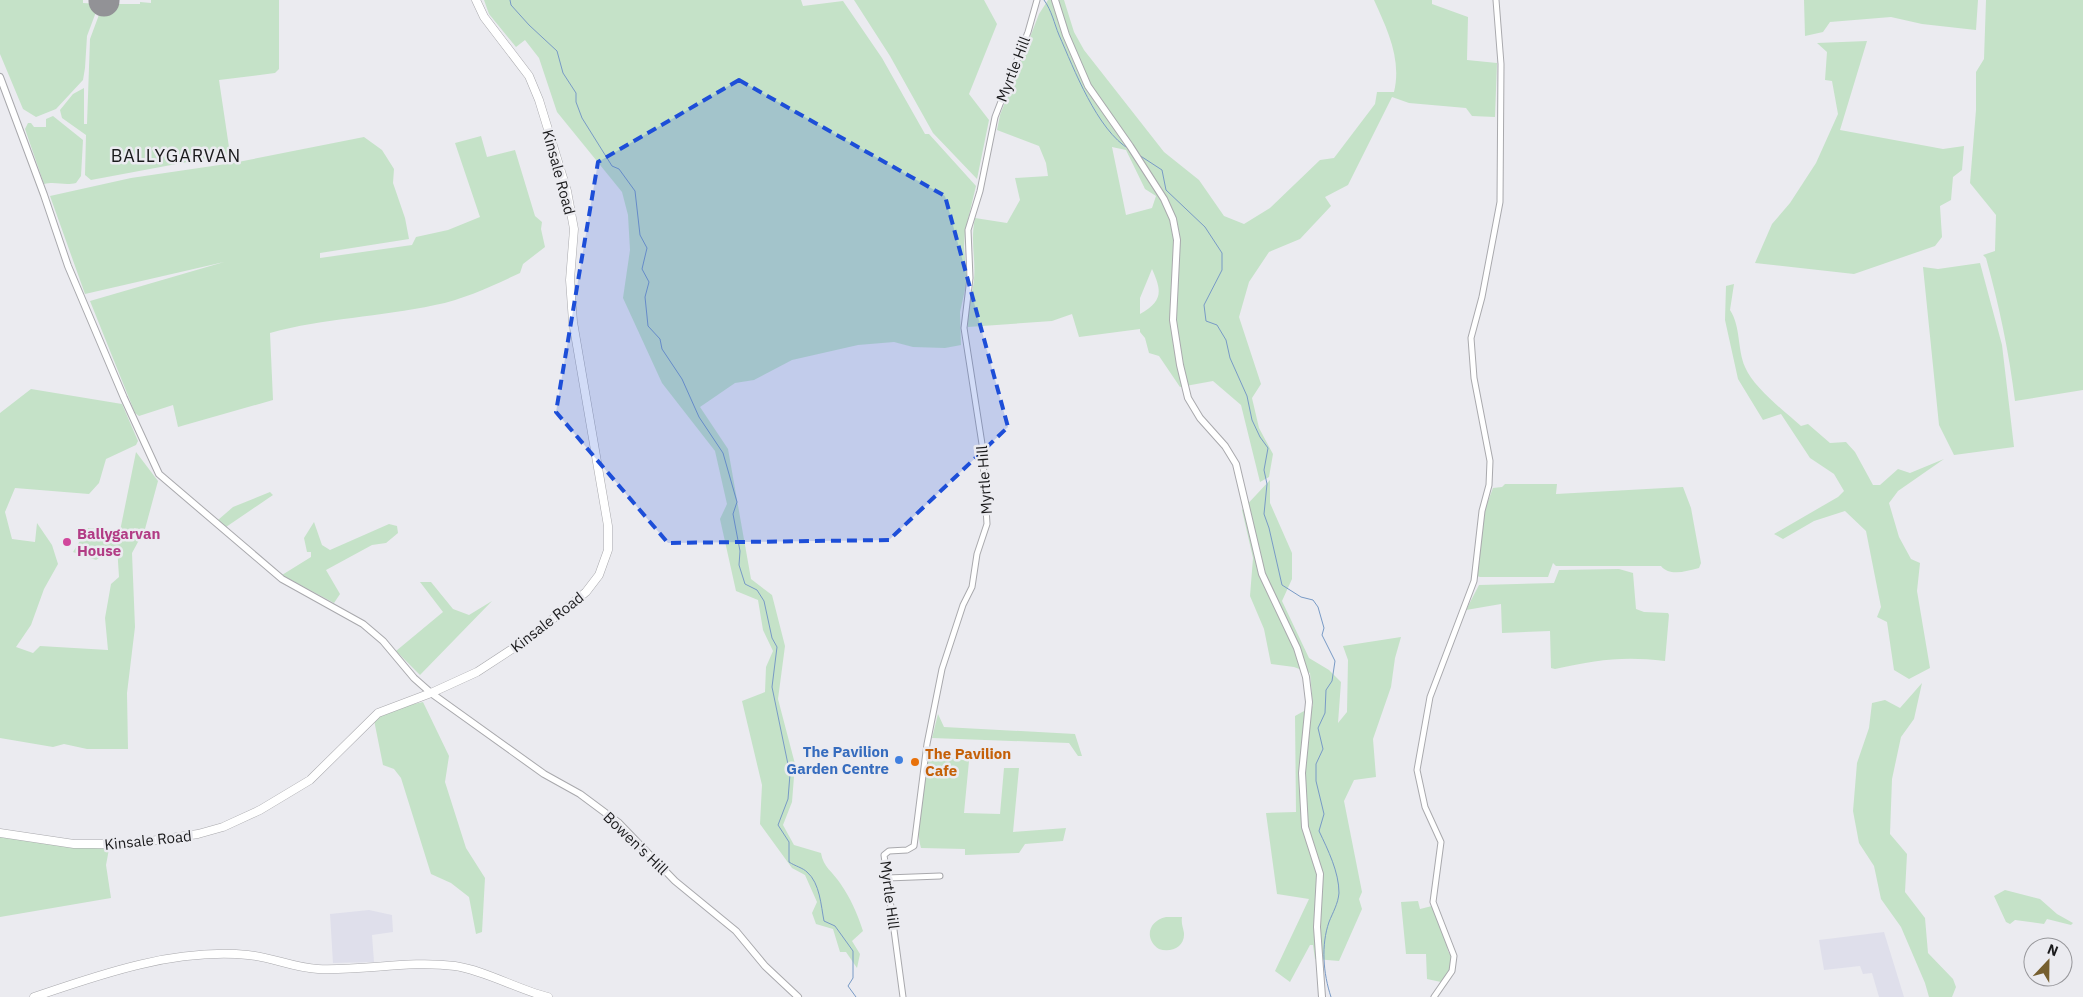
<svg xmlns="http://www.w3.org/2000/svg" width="2083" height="997" font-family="'IBM Plex Sans',sans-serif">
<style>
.built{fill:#dfdfeb}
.green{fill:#c5e2c8;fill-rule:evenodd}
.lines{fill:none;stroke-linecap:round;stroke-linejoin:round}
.stream{stroke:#789ac6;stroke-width:1}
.runway{stroke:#929296;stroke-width:31}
.minor-casing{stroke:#a9a9ad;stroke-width:7}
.tertiary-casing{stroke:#a9a9ad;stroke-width:8}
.secondary-casing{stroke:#a9a9ad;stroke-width:9}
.minor{stroke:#fff;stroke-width:5}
.tertiary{stroke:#fff;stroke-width:6}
.secondary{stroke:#fff;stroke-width:8}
.marked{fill:#1d4ed8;fill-opacity:0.2;stroke:#1d4ed8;stroke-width:4;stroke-dasharray:10 6;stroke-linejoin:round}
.hotel-dot{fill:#d1479c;stroke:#ebebf0;stroke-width:2}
.shop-dot{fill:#3f7fe0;stroke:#ebebf0;stroke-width:2}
.food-dot{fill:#e8710a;stroke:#ebebf0;stroke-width:2}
.labels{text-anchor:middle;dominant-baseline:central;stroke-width:5;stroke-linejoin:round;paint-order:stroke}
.street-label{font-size:15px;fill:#1a1a1c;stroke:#ebebf0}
.hotel-label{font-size:15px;font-weight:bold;fill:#b23c85;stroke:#ebebf0;text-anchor:start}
.shop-label{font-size:15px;font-weight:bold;fill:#366cbe;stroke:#ebebf0;text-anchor:end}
.food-label{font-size:15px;font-weight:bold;fill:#c56008;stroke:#ebebf0;text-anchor:start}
.quarter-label{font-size:18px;letter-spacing:1px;fill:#1a1a1c;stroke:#ebebf0}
</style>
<rect width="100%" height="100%" fill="#ebebf0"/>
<path class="built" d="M369,910L392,915L393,932L372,935L374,962L333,963L330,914Z
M1884,932L1904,997H1879L1872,973L1863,974L1860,966L1824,970L1819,940Z"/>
<path class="green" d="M0,0H83V3L99,4L87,36L85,68L83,80L56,109L36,117L23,109L0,54Z
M151,0H279V69L275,73L219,80L230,154L91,180L85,175L86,135L62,118L60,110L73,94L84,88V124H87L90,39L103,4H140V2L151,3Z
M484,0H801L803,6L843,1L882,58L925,134H929L976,186L965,232L964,247L967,281L960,312L961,345L945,348L913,347L894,342L858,345L792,360L754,380L735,383L700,407L728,449L751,579L772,595L785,646L778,699L795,764L792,802L783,825L794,845L821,853C823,867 833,872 840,883C850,897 858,915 863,931L852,941L860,954L857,968L846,952H840L833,929L816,924L812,913L817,902L805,875L792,868L760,824L762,785L742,701L765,692L766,667L773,651L763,630L758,600L736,591L720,519L727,504L715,451L662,383L623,298L630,250L628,215L622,192L557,112L539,58L525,40L516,47L489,14Z
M854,0H984L997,24L969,94L989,120L977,179L933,133L890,56Z
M1048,0H1064L1074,32L1084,50L1164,152L1199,180L1224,216L1244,224L1270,208L1320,160L1334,158L1375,104L1377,92H1394C1402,59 1387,29 1374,0H1432V4L1468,17L1467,60L1497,63L1495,117L1472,116L1466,108L1409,103L1392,97L1348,185L1325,197L1331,206L1300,239L1269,252L1249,282L1239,317L1261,384L1252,398L1259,428L1273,454L1269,477L1260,482L1241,405L1213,381L1180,387L1159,356L1149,353L1145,338L1140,332V329L1079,337L1072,314L1052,321L968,327C967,310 972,296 974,280C976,258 970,242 975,218L1007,223L1020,200L1015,178L1048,176L1046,163L1039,146L997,130L1000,115L1039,14ZM1112,147L1126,150L1145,189L1156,196L1152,208L1126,215ZM1152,269C1162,291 1163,301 1140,314V298Z
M1804,0H1978L1976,30L1922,24L1891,17L1830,22L1823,32L1805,36Z
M1986,0H2083V390L2015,401C2009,352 1999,305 1986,258L1983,255L1995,251L1996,215L1970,183L1976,110V72L1984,59Z
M1867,41L1840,130L1943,149L1964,146L1962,170L1953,177L1951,200L1940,206L1942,237L1935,246L1854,274L1755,263L1772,224L1790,203L1816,163L1838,114L1832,81L1825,80L1827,52L1817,43Z
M53,116L83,140L81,176L76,183C64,186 56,181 44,184L25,129L28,123H31L34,127H46V119Z
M481,136L487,157L515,150L535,216L542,222L541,229L545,247L523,264L520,273C492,286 465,299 435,305C380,317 324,318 270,333L273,400L178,427L173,405L139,416L135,413L90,301L224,262L85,294L50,196L131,178L233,163L364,137L382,150L394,169L393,183L405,218L409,239L320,253V258L412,245L416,237L448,230L480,217L455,143Z
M1980,263L2002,345L2014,447L1954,455L1939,425L1923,267L1938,269Z
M1734,284L1730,310C1741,327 1737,348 1745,367C1754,388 1784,411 1801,426L1808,424L1830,443L1846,442L1855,452L1873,485H1880L1898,469L1910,473L1944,459L1898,491L1889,503L1899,537L1911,559L1920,563L1917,591L1930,668L1909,679L1894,670L1887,622L1877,617L1881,607L1866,531L1845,511L1814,521L1783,539L1774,534L1838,497L1844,491L1834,474L1810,458L1781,414L1763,420L1738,379L1725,320L1726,286Z
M31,389L122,404L138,441L136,445L106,459L99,483L89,494L15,488L5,512L12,539L35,542L37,523L52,545L58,564L44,589L31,625L16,647L33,653L40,646L108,650L105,618L111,584L119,577L117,546L96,560L73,552L88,528L120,531L136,452L158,481L145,529L132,553L135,627L127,693L128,749H87L64,744L53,747L0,738V413Z
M1270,480V503L1292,553V579L1282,601L1309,658L1329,670L1341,682L1338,723L1347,712L1348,660L1343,646L1401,637L1395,658L1391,687L1373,739L1376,777L1354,780L1344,801L1362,892L1359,899L1362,909L1339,961L1315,959L1313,945H1310L1290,982L1275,971L1309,899L1277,894L1266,813L1296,812L1295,716L1313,706L1310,673L1294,667L1271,664L1264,629L1250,596L1253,558L1242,510Z
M1505,484H1557L1556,494L1683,487L1691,508L1701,563L1699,568C1686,571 1670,577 1661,566H1556L1553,563L1548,577H1480L1477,576L1485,509L1493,488L1502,487Z
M270,492L273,495L226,527L218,520L233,507Z
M314,522L322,545L330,550L389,524L397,526L398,533L386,543L372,545L326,570L340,594L334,603L282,575L311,557V552H307L304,538Z
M1619,569L1633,573L1636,609L1644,612L1668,613L1669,615L1665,661C1622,656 1597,660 1555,669L1551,668L1550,631L1502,633L1501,604L1466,610L1479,585L1554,583L1559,570Z
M420,582H431L453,609L469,615L492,601L420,675L396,651L443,612Z
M1922,683L1914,719L1901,737L1892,779L1890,834L1907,854L1905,892L1925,918L1928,953L1953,979L1956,987L1952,997H1929L1925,983L1901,927L1881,899L1874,866L1859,843L1853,811L1857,763L1869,728L1872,703L1885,700L1900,708Z
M423,702L449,756L445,782L466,848L485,878L482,932L476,934L469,897L451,883L431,874L401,778L394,769L383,765L374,720L391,709Z
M938,714L944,727L1075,734L1082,756H1078L1069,743L932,738Z
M929,754L969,761L964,813L1000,814L1004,768H1019L1013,832L1066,828L1063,841L1025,844L1019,853L965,855V849L921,848C913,820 925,783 929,754Z
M0,835L79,847L109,849L106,865L111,898L0,917Z
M2005,890L2040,899L2057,914L2073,923L2071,925L2047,919L2044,924L2015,920L2010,924L2006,922L1994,896Z
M1418,901L1420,909L1432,906L1445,934L1448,951L1452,958L1450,971L1441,982L1427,979L1426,954H1406L1401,902Z
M1166,917H1182C1181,924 1183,927 1184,933C1185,947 1171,953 1159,949C1144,939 1148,921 1166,917Z"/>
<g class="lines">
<path class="stream" d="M510,0L511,5L529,25L557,51L563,73L576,93V102L582,118L612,166L619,169L635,191L640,235L647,248L642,269L649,282L645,297L648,326L660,339L662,349L682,379L699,417L723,453L737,502L733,514L740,551L739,565L745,584L757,590L764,601L772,638L777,647L772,687L790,774L788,799L778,825L789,842V862C795,866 803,868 807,872C820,883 821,906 824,921L835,926L853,951V978L848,986L856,997
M1044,0C1052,11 1054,23 1059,35C1074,69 1097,130 1129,149
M1139,155L1162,170L1166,190L1205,227L1222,253V270L1204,305L1206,321L1217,325L1226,340L1230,358L1247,396L1252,420L1260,437L1268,448L1264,470L1267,484L1264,514L1269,528L1282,585L1301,597L1313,600L1318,607L1324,628L1322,635L1335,661L1332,681L1326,690L1325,713L1318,728L1323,749L1316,764V781L1324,814L1319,831C1328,850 1339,872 1339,893C1338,904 1333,912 1329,922C1321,945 1323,973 1331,997"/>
<path class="runway" d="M104,1V0"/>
<g class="minor-casing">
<path id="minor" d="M887,878L940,876
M903,997L884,855L889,851L907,850L914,846L927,744L942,669L963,605L972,587L977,554L987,524L982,444L964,328L970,278L968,230L980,191L995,117L1028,32L1037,0
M1434,997L1452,971L1454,956L1433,902L1441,842L1425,807L1417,770L1430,697L1474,581L1482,511L1489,485L1490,461L1474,378L1471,338L1482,297L1500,202L1501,64L1496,0"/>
</g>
<g class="tertiary-casing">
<path id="tertiary" d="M1055,0L1066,35L1088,86L1130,146L1164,199L1173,219L1177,240L1173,320L1180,365L1188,398L1200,418L1225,446L1236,464L1262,574L1297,648L1306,677L1309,702L1302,773L1305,827L1320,874L1317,927L1322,997
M0,77L44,195L68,266L124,398L159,474L282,579L363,624L383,641L414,678L431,693L544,774L580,794L619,823L675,881L736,931L765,966L798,997"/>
</g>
<g class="secondary-casing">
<path id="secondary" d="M0,833L74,844H130L198,834L223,827L260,810L310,780L378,713L431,693L477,672L529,638L564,610L586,592L599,575L608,550V526L573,322L570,280L574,229L567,191L539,100L529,76L484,17L476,0
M34,997C101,974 175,948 248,955C272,957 294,968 318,969C364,971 409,960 455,966C487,971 516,989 548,997"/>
</g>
<use href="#minor" class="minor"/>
<use href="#tertiary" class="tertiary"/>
<use href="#secondary" class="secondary"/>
</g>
<path class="marked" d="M739,80L945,196L1008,427L889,540L668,543L556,412L598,162Z"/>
<circle class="hotel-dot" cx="67" cy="542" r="5"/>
<circle class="shop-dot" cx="899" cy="760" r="5"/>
<circle class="food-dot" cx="915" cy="762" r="5"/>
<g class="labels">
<g class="street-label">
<text transform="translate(1013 69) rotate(-69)">Myrtle Hill</text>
<text transform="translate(559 172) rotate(75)">Kinsale Road</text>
<text transform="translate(984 480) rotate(-94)">Myrtle Hill</text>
<text transform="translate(547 622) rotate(-38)">Kinsale Road</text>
<text transform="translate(148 840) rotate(-6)">Kinsale Road</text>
<text transform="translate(636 843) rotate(44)">Bowen's Hill</text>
<text transform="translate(890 895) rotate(83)">Myrtle Hill</text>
</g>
<g class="hotel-label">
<text x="77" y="533">Ballygarvan<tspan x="77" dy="17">House</tspan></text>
</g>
<g class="shop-label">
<text x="889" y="751">The Pavilion<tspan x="889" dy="17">Garden Centre</tspan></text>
</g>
<g class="food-label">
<text x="925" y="753">The Pavilion<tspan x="925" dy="17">Cafe</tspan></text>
</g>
<g class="quarter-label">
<text x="176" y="155">BALLYGARVAN</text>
</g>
</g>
<g transform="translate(2048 962) rotate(22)"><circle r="24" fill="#ebebf0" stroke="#97979b"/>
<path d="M0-4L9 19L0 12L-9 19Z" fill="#765f2f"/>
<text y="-8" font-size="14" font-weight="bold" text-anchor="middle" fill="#1a1a1c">N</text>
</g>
</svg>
